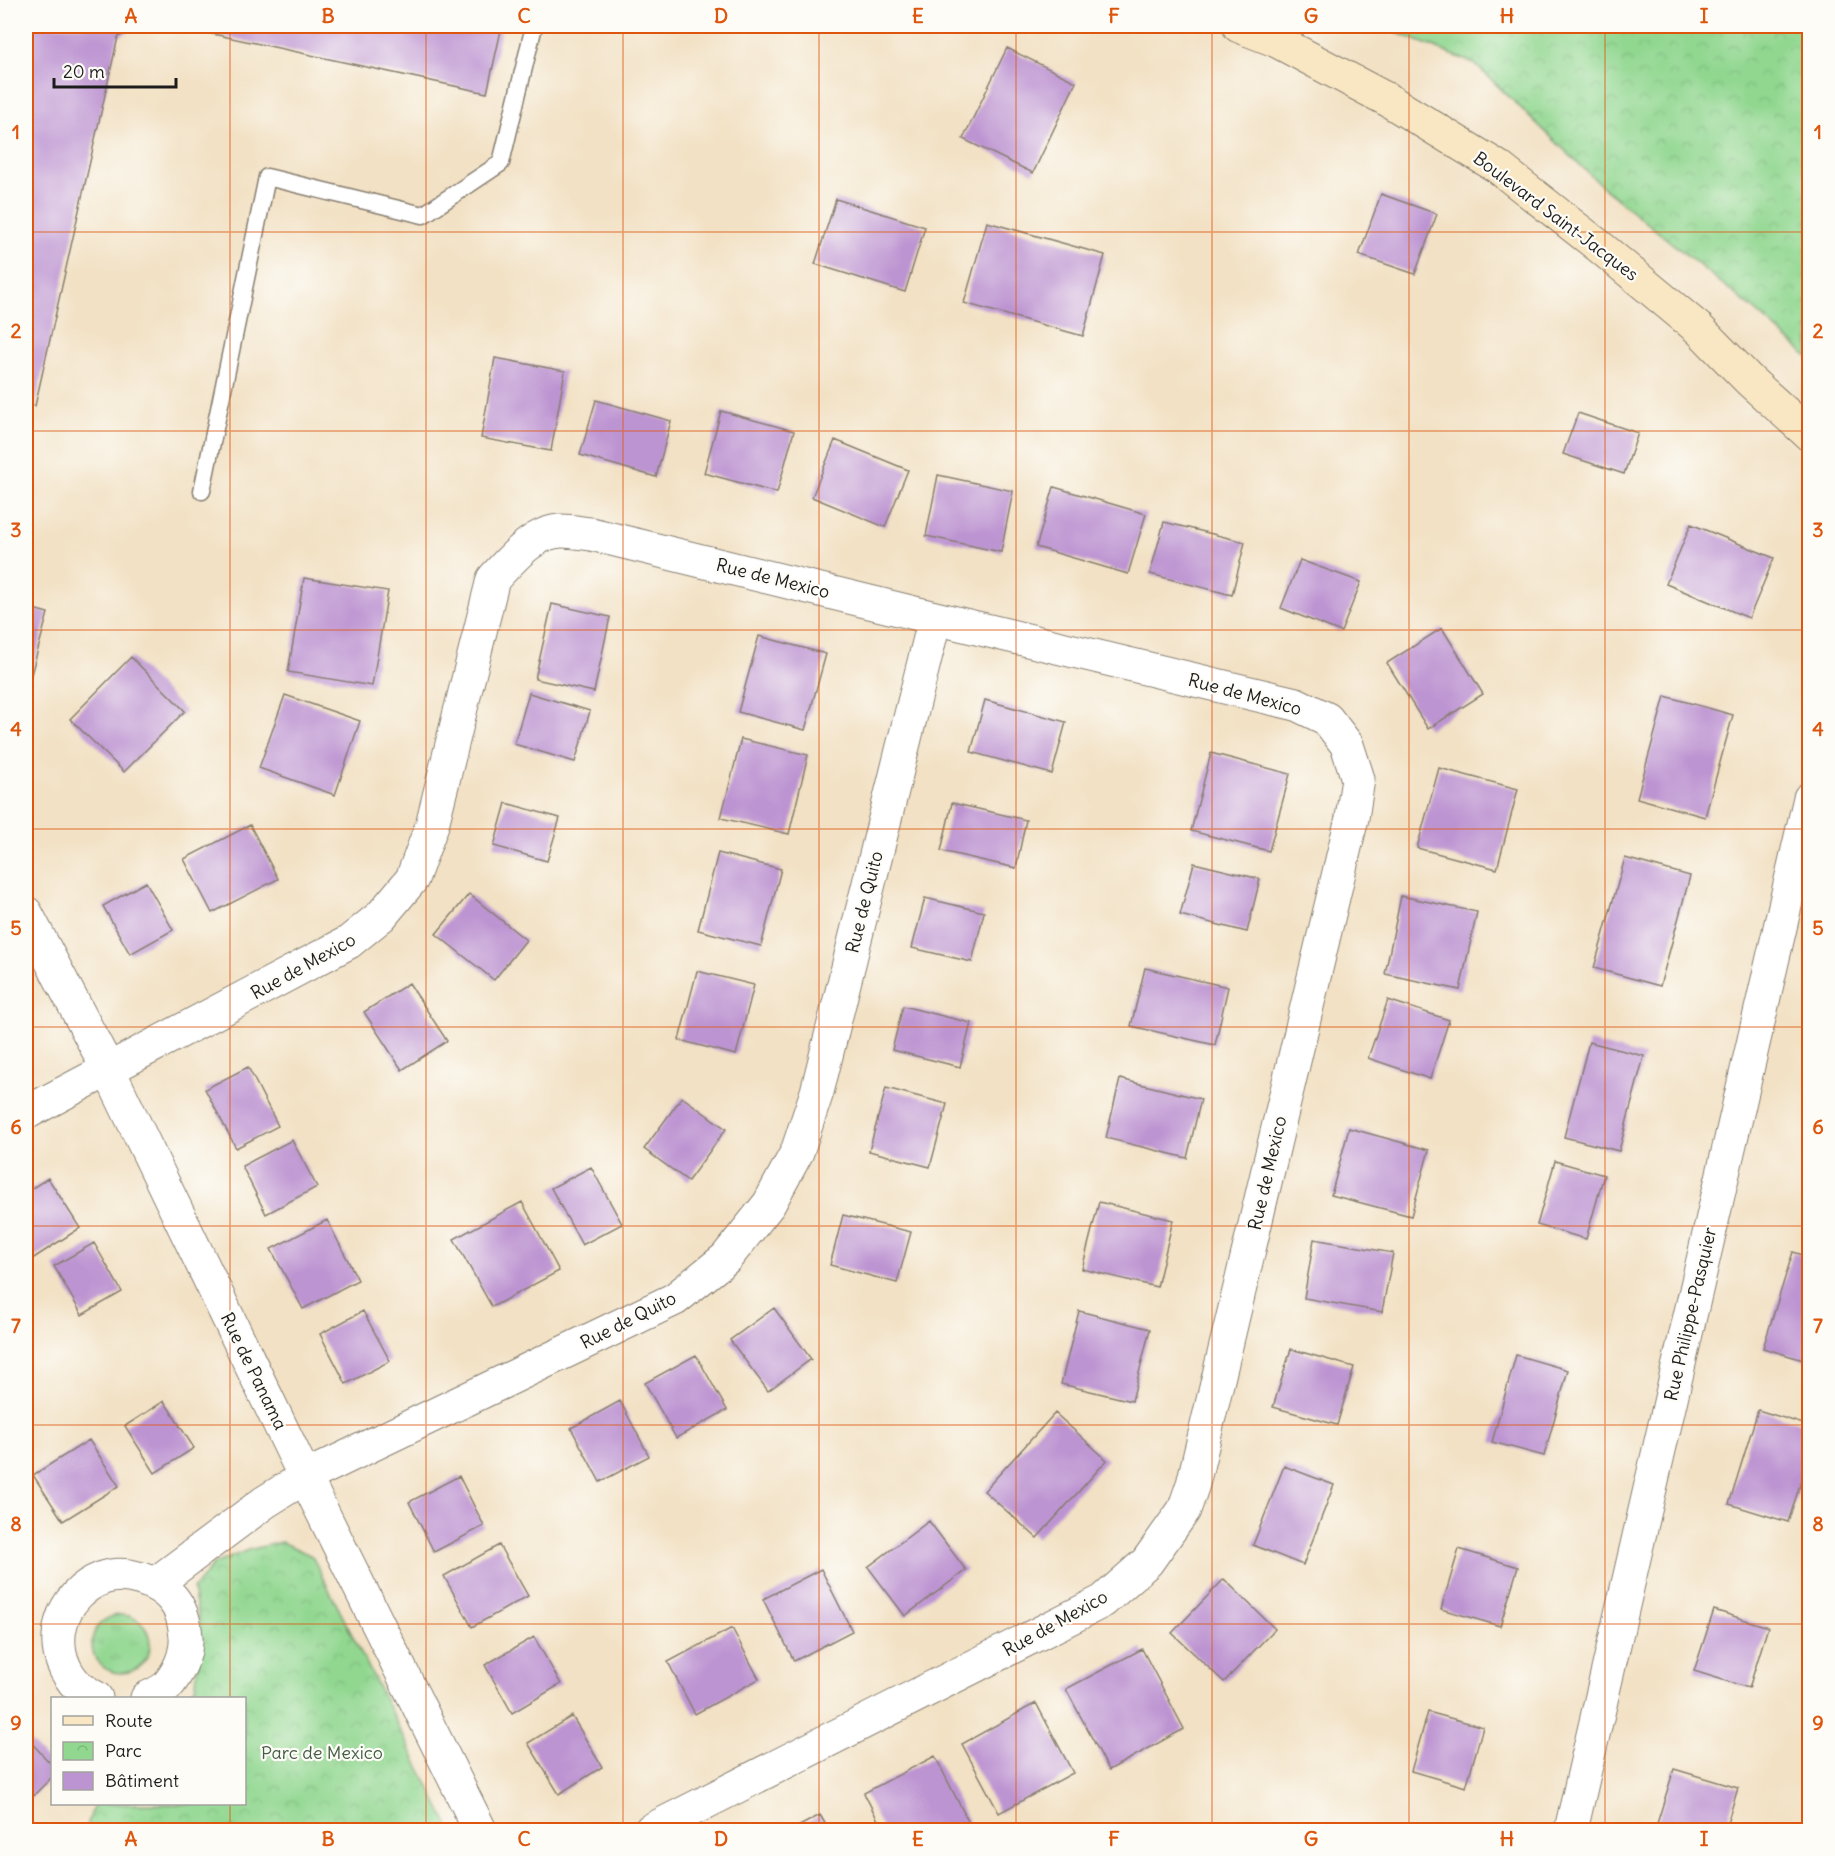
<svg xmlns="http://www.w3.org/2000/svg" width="1835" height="1856" font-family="Delius,sans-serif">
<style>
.grass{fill:url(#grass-tufts);stroke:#567a56;stroke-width:1.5}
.park{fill:url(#park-crowns);stroke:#567a56;stroke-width:1.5}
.building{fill:#bd94d2}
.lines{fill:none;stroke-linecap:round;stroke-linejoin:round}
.lane-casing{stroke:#877e70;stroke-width:19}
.street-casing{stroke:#877e70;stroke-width:35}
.secondary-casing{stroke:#877e70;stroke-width:35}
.lane{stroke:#fff;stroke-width:16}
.street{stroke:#fff;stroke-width:33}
.secondary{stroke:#f9e7c3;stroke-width:33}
.grid{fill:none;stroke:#de560d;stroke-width:1.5;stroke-opacity:0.55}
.labels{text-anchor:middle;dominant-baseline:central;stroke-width:4.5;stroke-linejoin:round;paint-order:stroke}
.street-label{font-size:18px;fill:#1c1c1c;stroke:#fdfcf7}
.park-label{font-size:18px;fill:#455d45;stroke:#fdfcf7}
.neatline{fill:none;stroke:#de560d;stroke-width:2}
.grid-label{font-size:20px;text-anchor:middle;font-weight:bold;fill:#de560d}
</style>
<defs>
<pattern id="grass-tufts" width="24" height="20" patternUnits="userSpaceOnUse" patternTransform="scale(1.5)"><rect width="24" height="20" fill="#91d790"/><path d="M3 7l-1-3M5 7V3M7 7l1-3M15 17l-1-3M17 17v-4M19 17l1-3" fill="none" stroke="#7cb87c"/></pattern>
<pattern id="park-crowns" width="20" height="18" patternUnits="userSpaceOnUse" patternTransform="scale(1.5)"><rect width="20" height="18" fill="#91d790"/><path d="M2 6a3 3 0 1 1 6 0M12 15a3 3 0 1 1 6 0" fill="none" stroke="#7cb87c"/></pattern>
</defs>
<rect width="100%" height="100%" fill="#fdfcf7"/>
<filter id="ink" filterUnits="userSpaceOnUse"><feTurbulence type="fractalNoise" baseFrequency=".0167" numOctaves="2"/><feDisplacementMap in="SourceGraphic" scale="12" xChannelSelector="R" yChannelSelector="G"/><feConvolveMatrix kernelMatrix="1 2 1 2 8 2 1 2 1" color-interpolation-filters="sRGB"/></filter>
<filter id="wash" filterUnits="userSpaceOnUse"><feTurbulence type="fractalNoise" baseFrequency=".008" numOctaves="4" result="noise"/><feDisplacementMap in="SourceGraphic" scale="24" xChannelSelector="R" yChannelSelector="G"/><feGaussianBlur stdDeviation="1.35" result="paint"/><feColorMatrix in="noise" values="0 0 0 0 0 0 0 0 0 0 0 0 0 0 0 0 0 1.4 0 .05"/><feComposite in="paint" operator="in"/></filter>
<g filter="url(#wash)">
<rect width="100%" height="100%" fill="#f2e1c4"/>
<path class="grass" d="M92 1644a29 29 0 1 1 58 0a29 29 0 1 1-58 0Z"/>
<path class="park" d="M1381,26H1809V358L1757,312L1605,189L1475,64Z
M282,1542L312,1556L451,1830H86L94,1804H244V1698H183L196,1686L200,1626L193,1589L214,1564L248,1550Z"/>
<g id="blocks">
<path class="building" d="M26,26H140L118,37L35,406L26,403Z
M176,26H502L487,93Z
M1007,48L1076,82L1033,173L963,139Z
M1381,194L1437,214L1415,274L1359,255Z
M836,199L925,227L905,292L815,264Z
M987,222L1105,255L1083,336L964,303Z
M495,358L565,371L551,451L481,438Z
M596,400L671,421L656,477L580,455Z
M721,411L794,431L777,493L704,473Z
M1578,413L1638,433L1624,474L1563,454Z
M835,440L908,470L885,527L812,497Z
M938,475L1013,491L1001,552L926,536Z
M1054,487L1146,514L1128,574L1036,547Z
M1164,522L1245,542L1232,595L1150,574Z
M1691,524L1774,558L1749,618L1666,584Z
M1300,560L1361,582L1341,632L1281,608Z
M304,578L388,591L372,686L288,672Z
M552,604L610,617L594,692L535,679Z
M26,607L48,613L29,682L26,681Z
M1442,628L1483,694L1428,729L1387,663Z
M759,636L826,654L805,730L738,712Z
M131,657L185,711L124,772L70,719Z
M529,693L590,711L575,762L514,744Z
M285,695L360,721L335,795L259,768Z
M1665,696L1733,715L1705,817L1637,798Z
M985,700L1066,722L1052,774L971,752Z
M741,739L808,755L789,834L721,818Z
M1211,753L1290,774L1269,851L1191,831Z
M1439,768L1518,789L1497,869L1417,848Z
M506,803L560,818L547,861L494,846Z
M952,803L1026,820L1016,868L941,851Z
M250,825L278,879L212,913L184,859Z
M718,853L781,869L761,946L698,930Z
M1625,858L1690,876L1660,986L1594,968Z
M1194,863L1260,879L1247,932L1180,915Z
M146,882L173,930L130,954L103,906Z
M469,894L526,940L494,980L436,934Z
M1401,896L1477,912L1460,990L1385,974Z
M925,898L984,912L972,962L912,948Z
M1145,968L1228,987L1215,1045L1131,1026Z
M697,971L754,985L736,1055L679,1040Z
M409,983L447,1041L402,1070L364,1012Z
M1388,1000L1449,1020L1430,1079L1368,1058Z
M903,1006L971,1023L960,1067L892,1050Z
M1589,1042L1644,1056L1619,1151L1564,1137Z
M248,1067L278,1126L236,1148L205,1089Z
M1120,1079L1201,1099L1187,1158L1106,1138Z
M886,1088L947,1104L930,1167L869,1151Z
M682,1097L726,1129L688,1181L644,1149Z
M1349,1128L1429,1150L1411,1216L1331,1195Z
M292,1140L317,1187L266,1214L242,1166Z
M1555,1161L1604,1175L1586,1239L1537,1225Z
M591,1167L622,1224L582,1245L551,1188Z
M48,1178L80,1228L26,1263V1192Z
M522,1202L559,1271L492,1307L454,1239Z
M1099,1202L1173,1220L1157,1287L1082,1269Z
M843,1215L911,1232L897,1283L830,1265Z
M327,1220L358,1280L303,1309L271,1249Z
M1314,1239L1393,1253L1382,1312L1304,1298Z
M94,1243L122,1292L82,1315L54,1266Z
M1793,1252L1810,1257V1362L1763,1348Z
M774,1308L811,1359L768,1391L730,1340Z
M363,1311L390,1361L346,1384L320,1334Z
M1079,1311L1150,1329L1132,1401L1061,1384Z
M1291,1349L1354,1367L1337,1425L1273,1407Z
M696,1355L727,1410L676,1438L645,1383Z
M1516,1355L1568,1370L1544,1456L1492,1442Z
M164,1401L194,1448L155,1473L125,1426Z
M620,1401L649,1456L600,1482L571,1428Z
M1758,1410L1810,1426V1454L1788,1522L1729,1504Z
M1055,1413L1107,1460L1037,1538L984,1491Z
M89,1440L119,1486L63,1521L33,1475Z
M1284,1466L1334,1485L1303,1565L1253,1545Z
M459,1476L484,1526L434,1552L409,1502Z
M929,1521L966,1570L905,1616L868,1567Z
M499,1545L528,1596L472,1627L444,1576Z
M1459,1549L1518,1567L1500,1626L1441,1609Z
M821,1569L852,1631L794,1661L763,1599Z
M1224,1579L1275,1629L1224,1682L1172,1633Z
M1714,1610L1768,1627L1749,1688L1694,1671Z
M732,1628L759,1679L695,1714L668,1662Z
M534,1637L561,1684L512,1713L485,1665Z
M1142,1649L1184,1729L1109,1770L1066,1689Z
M1036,1703L1073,1773L999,1813L962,1744Z
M1428,1712L1483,1727L1466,1787L1411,1771Z
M572,1716L602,1767L559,1794L528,1743Z
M26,1737L52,1765V1777L26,1803Z
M935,1756L969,1823L955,1830H883L864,1793Z
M1674,1769L1738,1788L1725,1830H1655Z
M820,1815L829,1830H792Z"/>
</g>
</g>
<g filter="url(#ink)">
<use href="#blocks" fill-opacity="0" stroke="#877e70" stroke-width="1.5"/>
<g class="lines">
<g class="lane-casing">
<path id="lane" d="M202,491L267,177L423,215L501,163L534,26"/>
</g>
<g class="street-casing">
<path id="street" d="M26,913L109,1071L305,1477L480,1830
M26,1113L349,942L381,916L412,879L432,825L493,579C511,560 534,531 562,531C572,531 581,533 591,534L935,618L1296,704L1327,719L1347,745L1358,779L1352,818L1193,1484L1184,1510L1147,1562L1103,1601L651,1830
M155,1584L265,1502L305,1477L675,1299L726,1258L769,1204L797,1152L817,1092L935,618
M96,1698C89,1694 80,1689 74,1682C45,1647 59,1594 103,1578C125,1570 158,1581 173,1599C182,1610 185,1624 186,1637C187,1655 178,1674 166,1687C161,1692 153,1695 147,1698
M1571,1830L1810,798"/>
</g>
<g class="secondary-casing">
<path id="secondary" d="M1239,26L1275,40L1388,100L1498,167L1600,247L1699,329L1750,381L1810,435"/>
</g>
<use href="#lane" class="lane"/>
<use href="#street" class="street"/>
<use href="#secondary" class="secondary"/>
</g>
</g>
<path class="grid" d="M230,26V1698M426,26V1830M623,26V1830M819,26V1830M1016,26V1830M1212,26V1830M1409,26V1830M1605,26V1830M26,232H1810M26,431H1810M26,630H1810M26,829H1810M26,1027H1810M26,1226H1810M26,1425H1810M26,1624H1810M230,1804V1830"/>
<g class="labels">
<g class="street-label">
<text transform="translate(1556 216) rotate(37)">Boulevard Saint-Jacques</text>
<text transform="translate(773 578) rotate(14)">Rue de Mexico</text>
<text transform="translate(1245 694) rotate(15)">Rue de Mexico</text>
<text transform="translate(864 902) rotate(-76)">Rue de Quito</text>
<text transform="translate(303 966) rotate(-29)">Rue de Mexico</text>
<text transform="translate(1267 1173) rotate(-77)">Rue de Mexico</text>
<text transform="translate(1690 1314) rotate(-77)">Rue Philippe-Pasquier</text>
<text transform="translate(628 1320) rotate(-27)">Rue de Quito</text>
<text transform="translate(254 1371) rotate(64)">Rue de Panama</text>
<text transform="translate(1055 1623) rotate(-29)">Rue de Mexico</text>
</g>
<g class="park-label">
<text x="322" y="1752">Parc de Mexico</text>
</g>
</g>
<rect width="1835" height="1856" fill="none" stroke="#fdfcf7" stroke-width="66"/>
<rect x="51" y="1697" width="195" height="108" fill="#fdfcf7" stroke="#a3a29f" stroke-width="1.5"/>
<rect x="63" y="1716" width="30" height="9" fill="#f9e7c3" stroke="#a3a29f" stroke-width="1.5"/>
<text x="105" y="1727" font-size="18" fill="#1c1c1c">Route</text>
<rect x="63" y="1742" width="30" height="18" fill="url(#park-crowns)" stroke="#a3a29f" stroke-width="1.5"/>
<text x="105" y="1757" font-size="18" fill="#1c1c1c">Parc</text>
<rect x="63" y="1772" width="30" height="18" fill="#bd94d2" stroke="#a3a29f" stroke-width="1.5"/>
<text x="105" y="1787" font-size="18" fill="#1c1c1c">Bâtiment</text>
<path d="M54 78v9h122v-9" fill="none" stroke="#1c1c1c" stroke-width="3"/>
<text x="63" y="78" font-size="18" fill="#1c1c1c" stroke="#fdfcf7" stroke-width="4.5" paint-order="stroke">20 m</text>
<rect x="33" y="33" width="1769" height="1790" class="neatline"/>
<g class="grid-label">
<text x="131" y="23">A</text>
<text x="328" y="23">B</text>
<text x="524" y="23">C</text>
<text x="721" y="23">D</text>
<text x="918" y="23">E</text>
<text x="1114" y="23">F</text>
<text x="1311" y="23">G</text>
<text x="1507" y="23">H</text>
<text x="1704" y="23">I</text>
<text x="16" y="139">1</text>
<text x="1818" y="139">1</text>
<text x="16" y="338">2</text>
<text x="1818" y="338">2</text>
<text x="16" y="537">3</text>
<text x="1818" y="537">3</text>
<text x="16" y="736">4</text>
<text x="1818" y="736">4</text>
<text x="16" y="935">5</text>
<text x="1818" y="935">5</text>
<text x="16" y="1134">6</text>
<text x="1818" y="1134">6</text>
<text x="16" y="1333">7</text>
<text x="1818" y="1333">7</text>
<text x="16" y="1531">8</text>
<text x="1818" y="1531">8</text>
<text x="16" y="1730">9</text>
<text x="1818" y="1730">9</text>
<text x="131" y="1846">A</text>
<text x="328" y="1846">B</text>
<text x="524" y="1846">C</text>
<text x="721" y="1846">D</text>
<text x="918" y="1846">E</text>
<text x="1114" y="1846">F</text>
<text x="1311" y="1846">G</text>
<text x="1507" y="1846">H</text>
<text x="1704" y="1846">I</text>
</g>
</svg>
